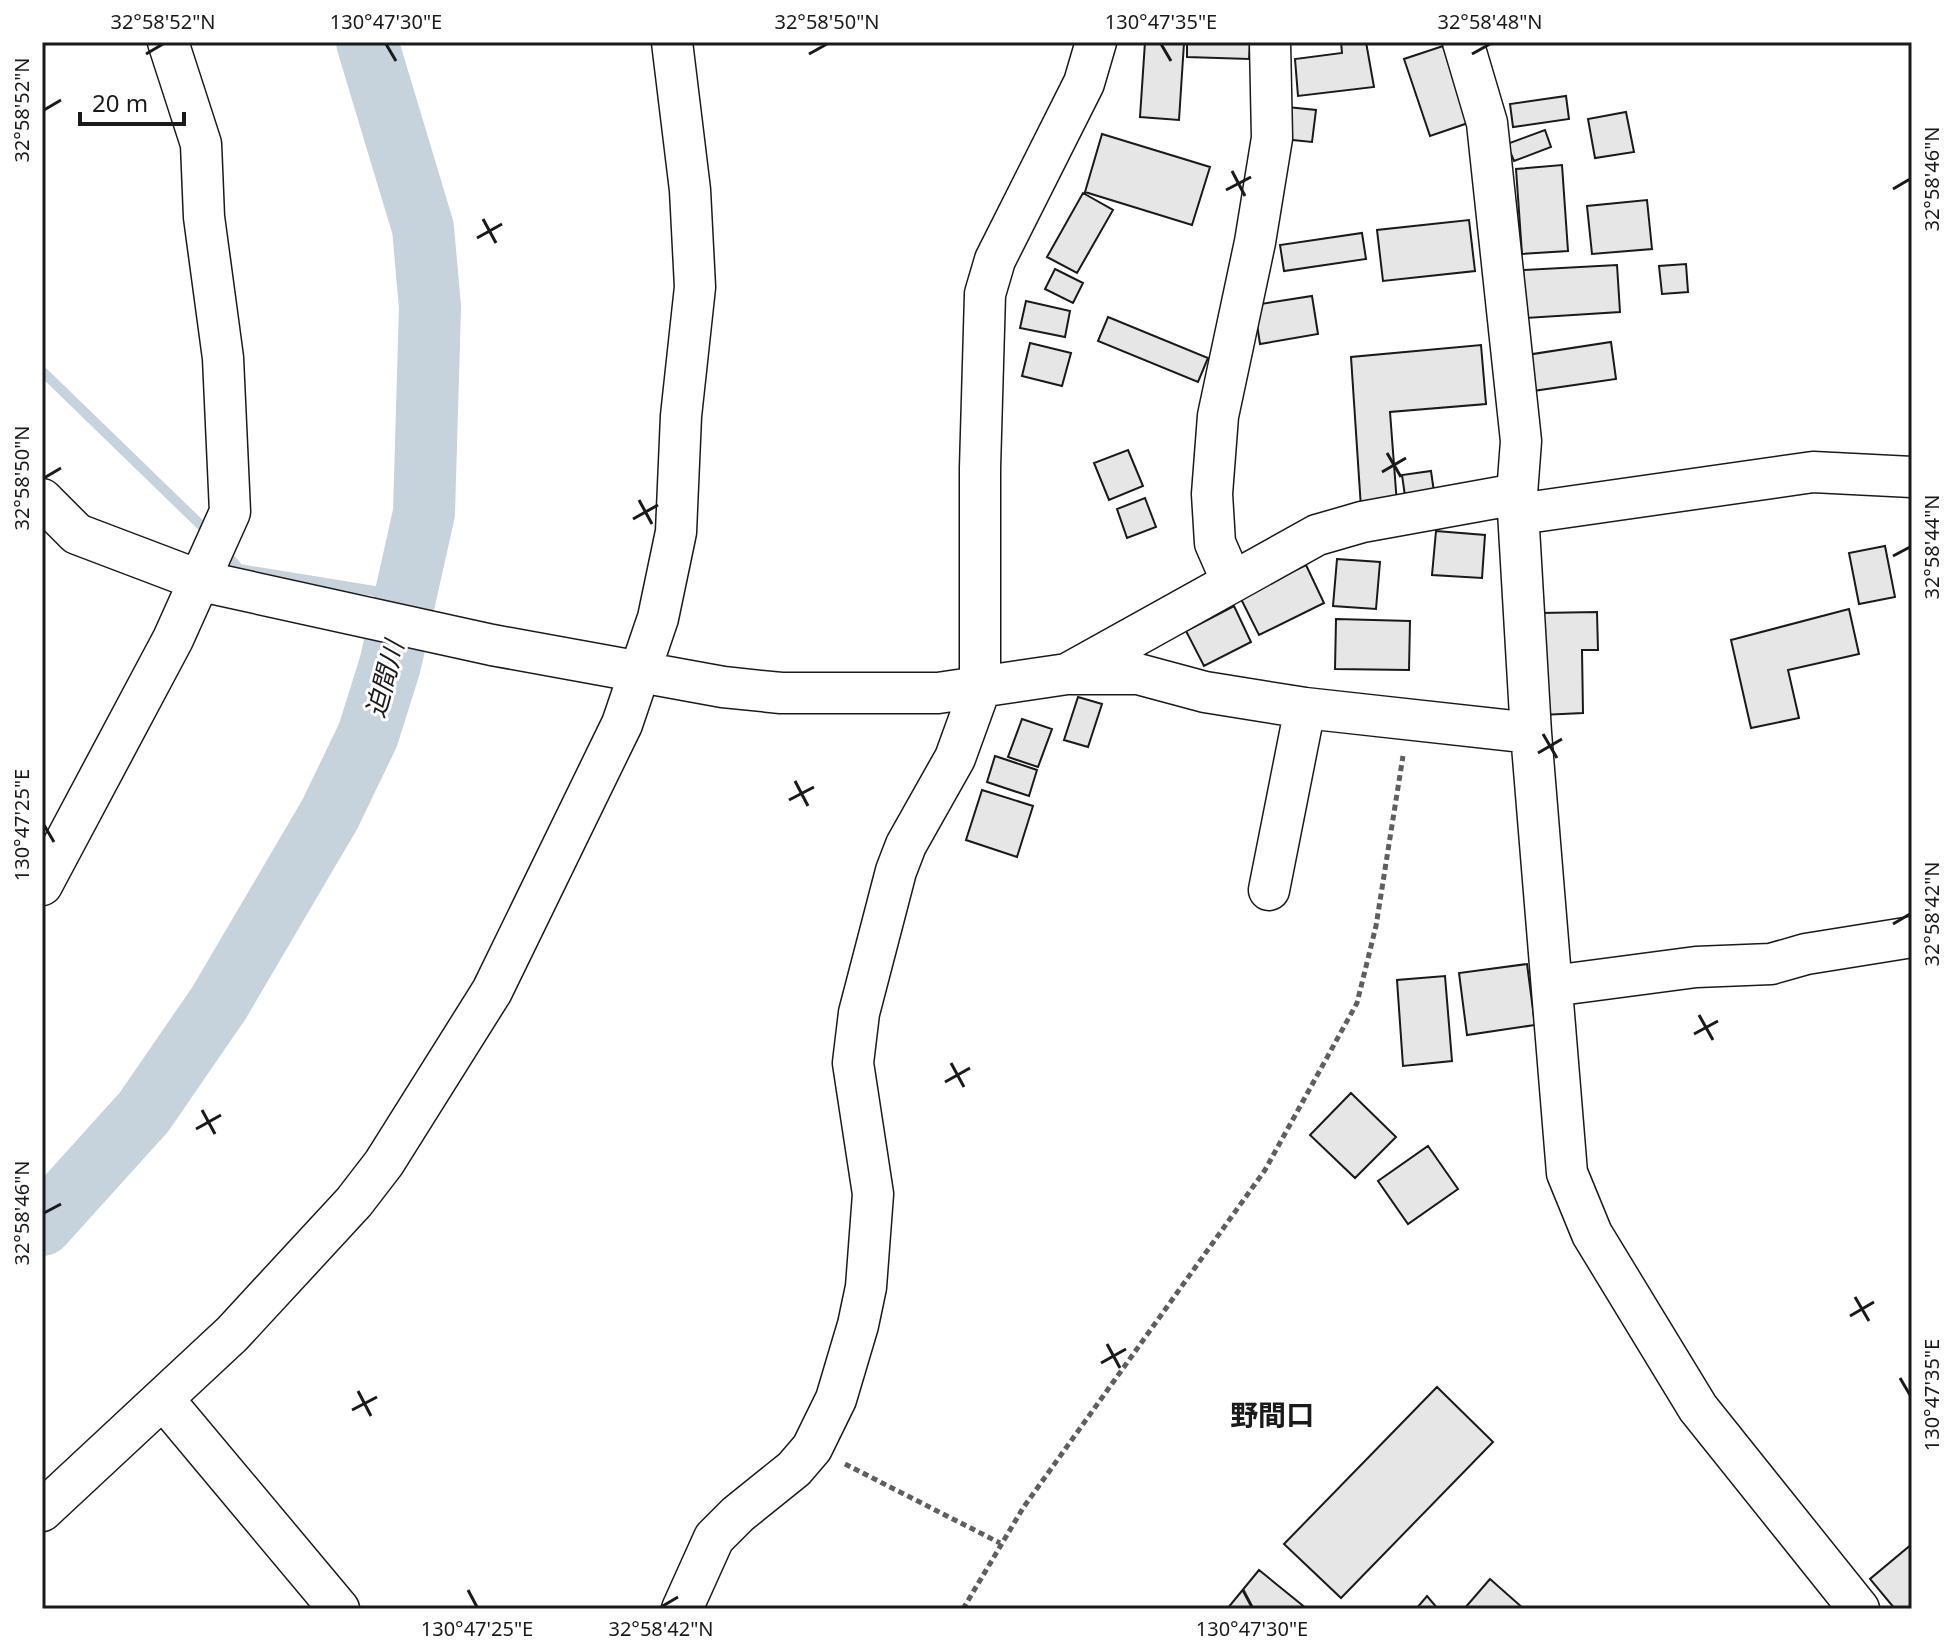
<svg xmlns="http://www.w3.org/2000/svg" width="1954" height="1651" font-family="'Noto Sans','Noto Sans JP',sans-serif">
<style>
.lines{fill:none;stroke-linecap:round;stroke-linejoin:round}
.stream{stroke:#c6d2dc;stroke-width:10}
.river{stroke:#c6d2dc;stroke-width:62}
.building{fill:#e6e6e6;stroke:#1a1a1a;stroke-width:2}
.minor-casing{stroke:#1a1a1a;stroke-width:43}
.path{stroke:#5f5f5f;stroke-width:5;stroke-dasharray:6 4;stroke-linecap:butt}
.minor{stroke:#fff;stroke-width:40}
.ticks{fill:none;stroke:#1a1a1a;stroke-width:3}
.labels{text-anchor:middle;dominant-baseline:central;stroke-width:6;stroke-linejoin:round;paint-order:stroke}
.water-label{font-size:26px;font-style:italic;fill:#1a1a1a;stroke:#fff}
.quarter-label{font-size:28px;font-weight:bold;fill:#1a1a1a;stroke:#fff}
.neatline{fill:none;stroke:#1a1a1a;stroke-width:3}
.ticks-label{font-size:20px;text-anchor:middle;fill:#1a1a1a}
</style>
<rect width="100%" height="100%" fill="#fff"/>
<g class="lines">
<path class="stream" d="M42,371L210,534
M222,549L239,569L405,596"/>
<path class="river" d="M42,1225L144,1112L219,1003L330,814L368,735L390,665L424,513L430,307L423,228L367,42"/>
</g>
<path class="building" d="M1145,42L1184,43L1179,120L1140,117Z
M1187,42H1250L1249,59L1187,57Z
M1341,42H1366L1374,87L1298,96L1295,59L1342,53Z
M1443,46L1468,123L1430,136L1404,59Z
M1566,96L1569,119L1513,127L1510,104Z
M1287,107L1316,110L1312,142L1283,139Z
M1626,112L1634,152L1595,158L1588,119Z
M1545,130L1551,147L1514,161L1507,144Z
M1102,134L1210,167L1192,225L1085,192Z
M1562,165L1568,251L1522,254L1516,169Z
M1083,193L1113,210L1077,273L1047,257Z
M1647,200L1652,249L1592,254L1587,206Z
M1469,220L1475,271L1383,281L1377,230Z
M1362,233L1366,259L1284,271L1280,245Z
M1686,264L1688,292L1662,294L1659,266Z
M1617,265L1620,312L1526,318L1523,270Z
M1055,269L1083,283L1073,303L1045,289Z
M1312,296L1318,334L1260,344L1254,305Z
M1026,301L1070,311L1065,337L1020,328Z
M1108,317L1208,358L1198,382L1098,341Z
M1611,342L1616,379L1526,392L1520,356Z
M1030,343L1071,353L1062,386L1022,376Z
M1481,345L1486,404L1390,412L1397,504L1361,508L1351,357Z
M1128,450L1143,486L1109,500L1094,463Z
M1431,471L1434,492L1405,496L1402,475Z
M1145,498L1156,527L1127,538L1117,509Z
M1436,531L1485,535L1482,578L1432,575Z
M1885,546L1895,597L1859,604L1849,553Z
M1337,559L1380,562L1376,609L1333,606Z
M1306,565L1324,603L1259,635L1240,597Z
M1234,606L1251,642L1204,666L1186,631Z
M1849,609L1859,654L1788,670L1799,718L1751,728L1731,640Z
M1597,612L1598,650H1582L1583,713L1541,715L1540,613Z
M1336,619L1410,621L1409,670L1335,669Z
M1078,697L1102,704L1088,747L1064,740Z
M1022,719L1052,729L1038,767L1008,757Z
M995,756L1037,770L1029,796L987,782Z
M982,790L1033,806L1017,857L966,840Z
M1527,964L1535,1025L1467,1035L1459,973Z
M1445,976L1452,1061L1403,1066L1397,980Z
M1351,1093L1396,1137L1355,1178L1310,1135Z
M1428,1146L1458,1189L1408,1224L1378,1181Z
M1437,1387L1493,1442L1341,1598L1284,1544Z
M1912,1544V1609H1895L1870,1579Z
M1259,1570L1307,1609H1227Z
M1490,1579L1524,1609H1464Z
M1427,1596L1438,1609H1416Z"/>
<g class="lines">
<g class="minor-casing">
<path id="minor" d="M1463,42L1487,123L1521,441L1517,494L1531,733L1567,1173L1592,1234L1698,1408L1859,1609
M42,499L77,534L201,581L492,645L723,687L781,693H938L1067,674L1317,535L1362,522L1517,494
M1519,514L1813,472L1912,477
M1232,582L1215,543L1212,494L1218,416L1255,242L1272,138L1270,42
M1072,674H1138L1205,692L1305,708L1531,733
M42,885L173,639L230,512L223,358L204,217L201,144L168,42
M1269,890L1305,708
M1552,986L1696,967L1771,964L1806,954L1912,937
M164,1400L339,1609
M42,1511L232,1334L354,1202L384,1163L492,991L622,724L658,618L676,532L681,416L695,287L690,190L672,42
M682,1609L714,1538L738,1514L794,1469L812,1448L836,1399L858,1325L866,1287L873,1194L853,1063L859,1013L896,871L906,845L955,758L980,689V468L985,294L995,260L1084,83L1096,42"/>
</g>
<path class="path" d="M845,1464L1000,1543
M963,1609L1023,1508L1265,1170L1357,1003L1376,926L1403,756"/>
<use href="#minor" class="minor"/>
</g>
<path class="ticks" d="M386,44L396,61M1161,44L1171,61M146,54L163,44M809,54L827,44M1472,54L1490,44M44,110L61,100M1232,171L1245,196M1893,189L1910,179M1226,190L1251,177M483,219L496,243M477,238L502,224M1387,453L1401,477M1382,472L1406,458M44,478L61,468M639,500L652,524M633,519L658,505M1893,556L1910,547M1543,734L1557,758M1538,753L1562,739M795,781L808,806M789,800L814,787M44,825L54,842M1893,924L1910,914M1699,1015L1713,1040M1694,1034L1718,1021M951,1063L964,1087M945,1082L970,1068M202,1110L215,1134M196,1129L221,1115M44,1213L61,1204M1855,1297L1869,1321M1850,1316L1874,1302M1107,1344L1120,1368M1101,1363L1126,1349M1900,1378L1910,1395M358,1391L371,1416M352,1410L377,1397M468,1590L477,1607M1243,1590L1252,1607M661,1607L678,1597"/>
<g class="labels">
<g class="water-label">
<text transform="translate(384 679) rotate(-75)">迫間川</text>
</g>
<g class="quarter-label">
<text x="1272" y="1414">野間口</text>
</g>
</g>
<rect width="1954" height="1651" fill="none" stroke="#ffffff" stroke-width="88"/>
<path d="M80 112v12h104v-12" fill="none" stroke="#1a1a1a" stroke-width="4"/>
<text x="92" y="112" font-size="24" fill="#1a1a1a" stroke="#ffffff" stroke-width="6" paint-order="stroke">20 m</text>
<rect x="44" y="44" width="1866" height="1563" class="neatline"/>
<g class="ticks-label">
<text x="163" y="29">32°58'52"N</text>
<text x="386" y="29">130°47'30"E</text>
<text x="827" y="29">32°58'50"N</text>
<text x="1161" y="29">130°47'35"E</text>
<text x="1490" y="29">32°58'48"N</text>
<text transform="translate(22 110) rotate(-90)" y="7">32°58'52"N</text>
<text transform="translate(1932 179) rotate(-90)" y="7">32°58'46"N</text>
<text transform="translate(22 478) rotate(-90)" y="7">32°58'50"N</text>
<text transform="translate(1932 547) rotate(-90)" y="7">32°58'44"N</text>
<text transform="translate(22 825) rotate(-90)" y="7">130°47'25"E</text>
<text transform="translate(1932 914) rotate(-90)" y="7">32°58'42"N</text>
<text transform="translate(22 1213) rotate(-90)" y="7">32°58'46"N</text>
<text transform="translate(1932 1395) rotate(-90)" y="7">130°47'35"E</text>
<text x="477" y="1636">130°47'25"E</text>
<text x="661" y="1636">32°58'42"N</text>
<text x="1252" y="1636">130°47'30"E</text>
</g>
</svg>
